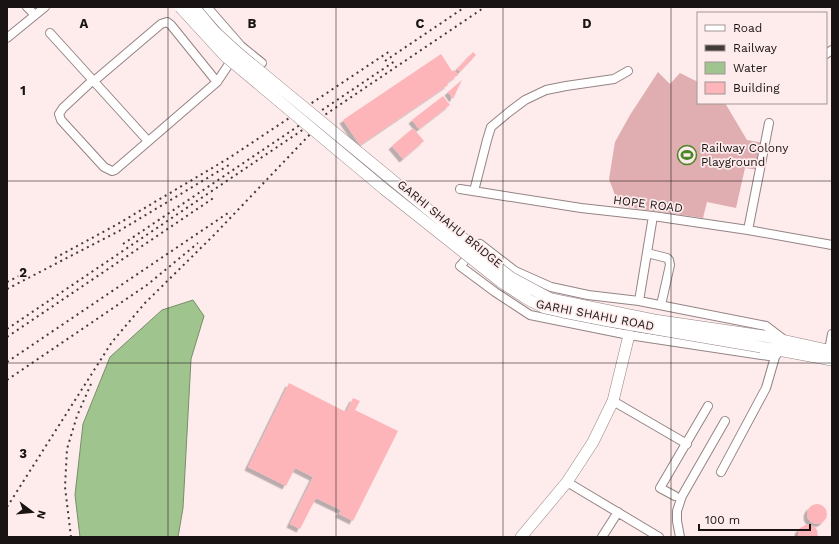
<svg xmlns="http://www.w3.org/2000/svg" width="839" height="544" font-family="'Work Sans',sans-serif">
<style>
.garden{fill:#e0aeb1}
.water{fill:#9fc48e;stroke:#778f69}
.building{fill:#fdb5ba;filter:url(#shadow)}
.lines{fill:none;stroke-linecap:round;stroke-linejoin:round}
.minor-casing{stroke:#958485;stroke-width:10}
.secondary-casing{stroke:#958485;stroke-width:12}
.minor{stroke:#fff;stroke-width:8}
.secondary{stroke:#fff;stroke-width:11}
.rail{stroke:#433a3a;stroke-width:2;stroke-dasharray:2 4;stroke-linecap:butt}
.secondary-bridge-casing{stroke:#958485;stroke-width:12;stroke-linecap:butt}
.secondary-bridge{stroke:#fff;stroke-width:11}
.grid{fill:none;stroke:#191313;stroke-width:1;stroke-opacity:0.55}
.labels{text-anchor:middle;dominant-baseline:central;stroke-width:3.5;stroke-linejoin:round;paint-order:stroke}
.poi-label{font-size:12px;fill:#191313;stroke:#feebeb;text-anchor:start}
.street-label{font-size:12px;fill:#191313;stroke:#feebeb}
.grid-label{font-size:13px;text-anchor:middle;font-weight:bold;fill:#191313;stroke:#feebeb;stroke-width:3.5;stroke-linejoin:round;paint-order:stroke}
</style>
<defs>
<filter id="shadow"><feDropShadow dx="-3.5" dy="3.5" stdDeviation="0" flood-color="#0004"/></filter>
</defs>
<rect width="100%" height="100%" fill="#feebeb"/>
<path class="garden" d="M658,72L670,84L680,73L698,82V103H725L747,140L764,143L759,170L745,168L736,208L707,202L703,218L619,206L609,179L615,142L630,115Z"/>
<path class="water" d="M193,300L204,316L191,359L183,508L178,537H80L75,495L83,424L110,357L162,310Z"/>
<path class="building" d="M473,52L476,55L460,72L457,69Z
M441,54L452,71L455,70L458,75L447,83L448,85L360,145L343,120Z
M462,80L453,99L448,92Z
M443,96L450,105L419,129L412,120Z
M413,128L424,141L403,159L392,146Z
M289,383L346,412L353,398L360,401L355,410L398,431L353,521L339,514L341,510L316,498L300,529L290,524L313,477L295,468L286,486L248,467Z
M807 514a10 10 0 1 1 20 0a10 10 0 1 1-20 0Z
M807,524L815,527L817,530L818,537H798V531L800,528Z"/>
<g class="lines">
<g class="minor-casing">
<path id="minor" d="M27,7L35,15
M207,7L241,46L262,63
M50,33L148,141
M7,38L45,7
M826,54L832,50
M93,80L63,108L59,114L61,120L104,167L112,171L115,170L217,82L241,46
M94,81L161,24L167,22L171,25L217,82
M460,189L581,208L653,216L748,230L832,245
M474,191L487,140L491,127L509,112L525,100L546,90L566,86L614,79L628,71
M748,230L769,123
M647,253L667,258L669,260L670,265L661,305
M639,301L653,216
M829,350L832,334
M779,351L775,357L629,335L530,315L495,292L460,266L480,244L515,271L551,287L588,295L639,301L766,326L783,339
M613,401L687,444
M721,472L766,388L775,357
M567,482L659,537
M675,496L660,488L708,406
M602,537L618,512
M680,537L677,521V511L682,496L725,421"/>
</g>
<g class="secondary-casing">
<path id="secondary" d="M764,336L832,351
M761,347L832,360
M521,537L567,482L593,442L613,401L629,335"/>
</g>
<use href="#minor" class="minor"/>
<use href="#secondary" class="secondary"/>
<path class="rail" d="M385,61L465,7
M123,244L395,61
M55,258L116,225L229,158L390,51
M7,282L21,275
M7,289L119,231L229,165
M7,329L485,7
M7,337L215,197
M7,362L231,211
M7,380L147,285L198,243
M7,507L112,342L145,303L214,235L316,128
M71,537L65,487L67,449L77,416L91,384"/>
<g class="secondary-bridge-casing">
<path id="secondary-bridge" d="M180,7L225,56L384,189L501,282L529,300L545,308L563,312L609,321L761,347
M194,7L214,31L238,53L510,277L551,299L654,320L764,336"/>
</g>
<use href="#secondary-bridge" class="secondary-bridge"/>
</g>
<path class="grid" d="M168,7V537M336,7V537M503,7V537M671,7V537M7,181H832M7,363H832"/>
<defs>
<g id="stadium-ring" transform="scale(1)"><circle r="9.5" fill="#feebeb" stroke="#498625" stroke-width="1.5"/><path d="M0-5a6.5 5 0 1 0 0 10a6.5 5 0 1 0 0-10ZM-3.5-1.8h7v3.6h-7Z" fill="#498625"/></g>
</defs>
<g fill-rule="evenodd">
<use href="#stadium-ring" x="687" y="155"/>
</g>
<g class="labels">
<g class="poi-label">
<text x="701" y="148">Railway Colony<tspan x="701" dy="14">Playground</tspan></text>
</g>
<g class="street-label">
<text transform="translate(648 204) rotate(7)">HOPE ROAD</text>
<text transform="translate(450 224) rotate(39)">GARHI SHAHU BRIDGE</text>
<text transform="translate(595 315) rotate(11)">GARHI SHAHU ROAD</text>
</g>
</g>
<g class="grid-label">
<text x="84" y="28">A</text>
<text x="252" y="28">B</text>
<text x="420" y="28">C</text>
<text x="587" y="28">D</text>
<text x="23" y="95">1</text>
<text x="23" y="277">2</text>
<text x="23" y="458">3</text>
</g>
<rect width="839" height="544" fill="none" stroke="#191313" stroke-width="16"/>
<rect x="697" y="12" width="130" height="92" fill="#feebeb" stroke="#a29595"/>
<rect x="705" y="25" width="20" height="6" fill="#ffffff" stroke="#a29595"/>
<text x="733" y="32" font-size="12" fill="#191313">Road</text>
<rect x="705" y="45" width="20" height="6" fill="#433a3a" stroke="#a29595"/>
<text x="733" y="52" font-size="12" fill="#191313">Railway</text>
<rect x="705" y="62" width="20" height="12" fill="#9fc48e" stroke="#a29595"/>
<text x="733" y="72" font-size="12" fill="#191313">Water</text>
<rect x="705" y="82" width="20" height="12" fill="#fdb5ba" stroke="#a29595"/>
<text x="733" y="92" font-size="12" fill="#191313">Building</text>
<g transform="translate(32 512) rotate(106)" stroke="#feebeb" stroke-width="3" paint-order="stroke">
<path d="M0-3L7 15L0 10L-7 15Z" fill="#191313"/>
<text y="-6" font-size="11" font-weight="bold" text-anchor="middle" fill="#191313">N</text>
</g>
<path d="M699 524v6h111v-6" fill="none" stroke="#191313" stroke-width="2"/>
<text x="705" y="524" font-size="12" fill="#191313" stroke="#feebeb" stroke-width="3" paint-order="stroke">100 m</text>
</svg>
